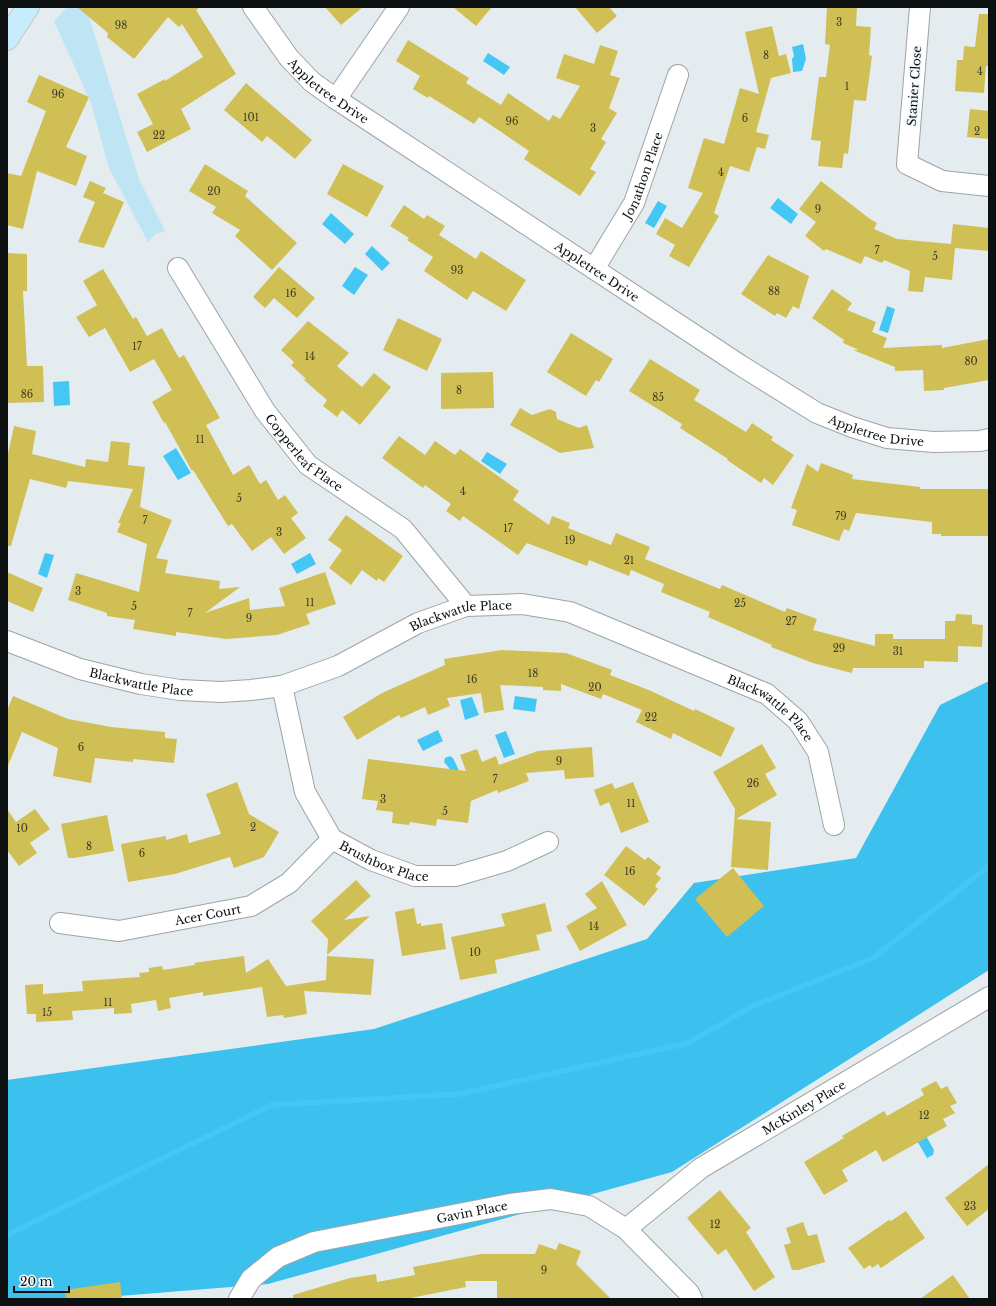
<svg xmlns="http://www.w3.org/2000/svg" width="996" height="1306" font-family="'Libre Baskerville',serif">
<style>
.green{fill:#bfe4f4}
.forest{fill:#3cc1ee}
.water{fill:#44c7f5}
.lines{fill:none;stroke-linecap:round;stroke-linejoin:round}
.stream{stroke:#44c7f5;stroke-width:5.5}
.building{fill:#cfbf54}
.minor-casing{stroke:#9da4a7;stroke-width:22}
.major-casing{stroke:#c5c6c6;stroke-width:24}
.minor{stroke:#fff;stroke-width:20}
.major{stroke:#c7ecfb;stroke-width:22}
.labels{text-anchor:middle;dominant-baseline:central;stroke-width:3.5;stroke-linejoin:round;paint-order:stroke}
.number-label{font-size:10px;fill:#3e3c22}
.street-label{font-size:12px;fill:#0d1011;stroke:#f2fafd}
</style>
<rect width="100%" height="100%" fill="#e5ecf0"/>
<path class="green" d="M67,7H86L139,179L165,231L156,234L148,242L109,168L91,103L54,21Z"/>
<path class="forest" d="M989,681V970L672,1172L268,1284L82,1299H7V1080L374,1029L647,939L694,883L856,858L940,705Z"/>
<path class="water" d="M803,44L806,59L802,71L793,72L792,59L794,56L792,47Z
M488,53L510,67L504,75L483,61Z
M778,198L798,214L791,224L770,208Z
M658,201L667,206L654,228L645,223Z
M331,213L354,234L345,244L322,224Z
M372,246L390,263L382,271L365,254Z
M355,267L368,275L354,295L342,286Z
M887,306L895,309L888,333L879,330Z
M69,381L70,405L54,406L53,382Z
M176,448L191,473L178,480L163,456Z
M487,452L507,464L500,474L481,461Z
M45,553L54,555L47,578L38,574Z
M310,553L316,564L297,574L291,564Z
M515,696L537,699L535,712L513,709Z
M472,697L479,715L465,720L460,700Z
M438,730L443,741L423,751L417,740Z
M506,731L515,754L504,758L495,735Z
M450,756L453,758L464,781L451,776L449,768L444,762L445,758Z
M925,1134L934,1150L933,1155L927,1158L916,1139Z"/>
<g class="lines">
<path class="stream" d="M7,1235L271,1105L460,1094L688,1043L753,1006L873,958L989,866"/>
</g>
<path class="building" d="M77,7H200L196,10L236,74L181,109L191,129L147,152L137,132L153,124L137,94L165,79V81L203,57L182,24L179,27L168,17L134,59L107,37L108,33Z
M325,7H363L341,25Z
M453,7H492L476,26Z
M575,7H609L617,16L597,33Z
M827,7H857L856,26L871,27L869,55L872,56L866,101L854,100L848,154L844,153L842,168L818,166L821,141L811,140L819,77H826L830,45L825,44Z
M979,14H989V66H986L984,93L955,91L957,60H963L964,46L975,47Z
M772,26L779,56L786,54L791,73L771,78L756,132L769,135L765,149L757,147L749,172L730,166L714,213L719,216L689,267L669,256L675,245L656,234L665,218L682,228L703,193L688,188L704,138L724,144L740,88L759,94L745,32Z
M408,40L469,78L466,83L501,105L508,93L549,121L553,115L560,119L580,86L556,78L564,54L594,64L600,45L618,51L610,75L620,78L609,108L617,113L601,139L606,142L590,169L596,172L580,196L524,159L529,151L479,117L474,124L429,96L428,98L413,89L420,76L396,61Z
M39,75L89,97L66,147L87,156L76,186L37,171L23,229L7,225V173L21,176L46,111L27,102Z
M246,83L312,140L295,159L267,136L262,142L224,110Z
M970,109L989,111V139L967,137Z
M205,164L248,191L245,196L297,243L272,270L235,236L240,230L212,213L216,207L189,191Z
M343,164L384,186L367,217L327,194Z
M90,181L106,188L103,193L124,202L104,248L78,242L95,202L83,197Z
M821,181L870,219L877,223L874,229L897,239L951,244L953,224L989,228V251L955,248L952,280L925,277L923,292L908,291L910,271L884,260L882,263L865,256L861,264L826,249L824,251L805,236L816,222L799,209Z
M404,205L424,219L427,215L445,226L439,235L476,259L481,251L526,280L506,311L473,291L467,300L424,271L433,257L407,240L409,238L390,226Z
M7,253L27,254V291H23L27,366H43L44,402L7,403Z
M768,255L809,276L799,309L793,306L786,318L777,313L775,316L741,294Z
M279,267L315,298L297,318L274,298L265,308L253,297Z
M103,269L133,319L136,317L147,336L162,328L179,358L184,355L220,418L206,425L233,475L249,465L260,484L266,480L278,500L285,495L298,513L291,518L306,538L284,554L271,537L252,551L232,524L228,526L193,470L192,471L165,422L164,423L152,402L172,390L154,359L130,372L105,328L89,337L76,317L97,305L83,281Z
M832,289L852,303L847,310L876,322L872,332L887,338L883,348L942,345V348L989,339V380L944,388V390L924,391L923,370L895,371V367L853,350H859L843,343L844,340L812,318Z
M398,318L442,339L427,371L383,350Z
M308,321L349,353L337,366L362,387L374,373L391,387L360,425L342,410L337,417L323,406L327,400L304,380L306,379L291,365L294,362L281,350Z
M571,333L613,359L599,382L596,380L586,396L547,372Z
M650,359L700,390L694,400L746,432L752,423L773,437L771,440L794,455L773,485L764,478L761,483L727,460L728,459L680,428L682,424L629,391Z
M493,372L494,408L441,409V373Z
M520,408L532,415L550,409L556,412L557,419L579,428L587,425L594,448L560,453L510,425Z
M14,426L36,431L32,454L85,467L86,459L108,462L111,441L130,443L128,465L145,467L140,507L172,520L156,558L168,560L165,573L220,581L219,589L240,587L205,613L249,598L250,610L285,606L279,588L325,572L336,604L306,614L310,624L277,635L226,639L176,632V636L133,629L135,620L107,616V613L68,600L76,573L139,592L147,544L117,532L121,523H118L133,489L68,481L66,488L30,479L11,546H7V458Z
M399,436L425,455L435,441L455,455L460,449L519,491L513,500L549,525L552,516L570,523L568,528L611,545L616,533L650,547L645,559L720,589L722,585L785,612L787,608L817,619L813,630L875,646V634H893V639H945V621H955L956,614L972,615V624L983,625L982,647L958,646V662L924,661V668H853L852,673L813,663L771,647L772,645L708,617L710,612L661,592L664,584L631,570L629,576L589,560L587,566L527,543L518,555L463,516L460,521L446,511L451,504L425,485L423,488L382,458Z
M821,463L853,475L852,479L920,487V489H989V536H941V534H932V522L856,513L849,531L844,529L839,541L792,525L797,510L791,508L807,464L818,472Z
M346,515L403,556L384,582L378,578L377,581L362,570L351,585L329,568L342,550L328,540Z
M7,572L43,588L33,612L7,601Z
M502,650L566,653L612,670L610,675L651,691L694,711L695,709L735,728L721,757L673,733L671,739L636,722L642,710L603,694L601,699L561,684V691L543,690V687L500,685L504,710L484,713L481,693L447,698L450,706L428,715L425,707L401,718L399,715L357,740L343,717L382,693L445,665L444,659Z
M13,696L68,719L111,727L165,732V738L177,739L174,763L133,759V762L95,758L91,783L53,776L58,748L22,732L7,768V711Z
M762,744L776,768L765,774L777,795L736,819L771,822L768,870L731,867L735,809L713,772Z
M592,747L594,777L565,779L564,770L526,773L529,781L498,793L497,790L471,801L468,823L437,819L436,826L410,822L409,825L392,823L393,812L376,810L378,801L362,799L368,759L466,771L460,755L477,749L482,762L496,756L499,765L538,751Z
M237,782L249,814L279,832L264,857L234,868L230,857L175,874L128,882L121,844L166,836V840L187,834L189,843L221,834L206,794Z
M633,782L649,822L621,833L609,802L600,806L594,790L612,783L615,789Z
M7,809L16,822L35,809L50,829L30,843L37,853L19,866L7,850Z
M107,815L114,851L74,858H68L61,824Z
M626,846L645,860L648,857L661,867L656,874L661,878L655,886L658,889L644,906L604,875Z
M733,868L764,906L727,937L695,899Z
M356,880L371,896L344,920L370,916L327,955L328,939L311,921Z
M602,881L627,925L580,951L566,926L597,908L585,894Z
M545,903L552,931L536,935L540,950L495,960L497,973L460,980L451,937L505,926L501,914Z
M414,908L417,924L421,923V926L442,923L446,949L402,956L395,912Z
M244,956L246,973L268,959L286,986L326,980L327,956L374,959L371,995L304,991L307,1014L284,1018L283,1015L267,1017L262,987L203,996V992L169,998L171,1008L158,1011L156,1000L131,1004L132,1013L114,1014V1008L72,1011L73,1020L36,1022V1014H27L25,985L43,984V994L83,991L82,981L140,977L139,973L149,972V968L162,966L163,970L195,965L194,963Z
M936,1081L941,1089L947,1086L957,1103L950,1106L955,1113L943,1119L947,1126L883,1162L876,1150L842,1170L848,1181L824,1195L804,1162L844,1138L842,1136L884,1111L887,1116L924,1095L921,1089Z
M989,1164V1209L967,1226L945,1198Z
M720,1190L751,1228L746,1232L775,1277L754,1291L726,1249L718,1255L687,1218Z
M906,1211L925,1238L881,1268L878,1264L872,1268L870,1265L864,1269L848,1248L889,1220L891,1221Z
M803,1222L808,1236L817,1234L825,1262L798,1270H792L784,1245L791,1243L786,1228Z
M559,1243L581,1251L576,1264L611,1299H497V1281H465L466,1287L406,1299H293V1295L350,1278L376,1274L377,1282L415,1275L413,1267L481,1254H535L539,1244L556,1250Z
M953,1275L970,1299H920Z
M120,1282L122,1299H66L65,1290Z"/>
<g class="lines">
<g class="minor-casing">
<g id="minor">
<path id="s1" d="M253,7L289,58L312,82L336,99L740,365L817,413L852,427L887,438L934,442L980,441L989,439"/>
<path d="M920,7L907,164L942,181L989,186"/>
<path d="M336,99L399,7"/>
<path id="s2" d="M178,268L265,411L308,465L403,529L466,606"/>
<path id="s3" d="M594,269L634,203L678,75"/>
<path id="s4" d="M7,641L80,669L141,684L180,690L221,692L251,690L282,686L338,666L418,623L466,606L522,604L570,612L767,694L798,721L818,752L834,825"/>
<path id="s5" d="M282,686L305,792L332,839L371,860L415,876H456L507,861L548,842"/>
<path id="s6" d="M60,923L119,931L251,906L289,883L332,839"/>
<path id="s7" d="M626,1229L701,1168L989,997"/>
<path id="s8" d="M239,1299L251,1279L278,1257L314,1242L510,1204L551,1199L589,1206L626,1229L689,1293L692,1299"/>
</g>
</g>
<g class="major-casing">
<path id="major" d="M7,39L28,7"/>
</g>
<use href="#minor" class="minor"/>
<use href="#major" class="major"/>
</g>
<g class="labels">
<g class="number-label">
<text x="839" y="22">3</text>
<text x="121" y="25">98</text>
<text x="766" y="55">8</text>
<text x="980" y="71">4</text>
<text x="847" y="86">1</text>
<text x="58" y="94">96</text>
<text x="251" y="117">101</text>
<text x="745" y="118">6</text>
<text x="512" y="121">96</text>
<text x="593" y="128">3</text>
<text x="977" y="131">2</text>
<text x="159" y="135">22</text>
<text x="721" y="172">4</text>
<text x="214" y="191">20</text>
<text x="818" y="209">9</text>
<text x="877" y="250">7</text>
<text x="935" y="256">5</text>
<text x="457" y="270">93</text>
<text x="774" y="291">88</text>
<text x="291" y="293">16</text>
<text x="137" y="346">17</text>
<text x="310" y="356">14</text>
<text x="971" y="361">80</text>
<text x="459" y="390">8</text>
<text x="27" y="394">86</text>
<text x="658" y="397">85</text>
<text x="200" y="439">11</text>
<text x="463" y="491">4</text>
<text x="239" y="498">5</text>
<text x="841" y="516">79</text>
<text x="145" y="520">7</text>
<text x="508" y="528">17</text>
<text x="279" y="532">3</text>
<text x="570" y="540">19</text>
<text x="629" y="560">21</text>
<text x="78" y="591">3</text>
<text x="310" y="602">11</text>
<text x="740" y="603">25</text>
<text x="134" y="606">5</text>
<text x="190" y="613">7</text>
<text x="249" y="618">9</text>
<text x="791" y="621">27</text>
<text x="839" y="648">29</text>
<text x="898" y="651">31</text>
<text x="533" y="673">18</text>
<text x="472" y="679">16</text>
<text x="595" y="687">20</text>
<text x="651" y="717">22</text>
<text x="81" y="747">6</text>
<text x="559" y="761">9</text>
<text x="495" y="779">7</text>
<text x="753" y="783">26</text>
<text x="383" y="799">3</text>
<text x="631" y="803">11</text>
<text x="445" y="811">5</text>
<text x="253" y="827">2</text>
<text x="22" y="828">10</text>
<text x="89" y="846">8</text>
<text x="142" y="853">6</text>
<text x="630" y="871">16</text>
<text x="594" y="926">14</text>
<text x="475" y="952">10</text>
<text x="108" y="1002">11</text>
<text x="47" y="1012">15</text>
<text x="924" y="1115">12</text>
<text x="970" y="1206">23</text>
<text x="715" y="1224">12</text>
<text x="544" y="1270">9</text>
</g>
<g class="street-label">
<text transform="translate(914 86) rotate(-86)">Stanier Close</text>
<text stroke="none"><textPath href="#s1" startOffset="114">Appletree Drive</textPath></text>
<text stroke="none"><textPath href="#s3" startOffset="106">Jonathon Place</textPath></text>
<text stroke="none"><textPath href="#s1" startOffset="438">Appletree Drive</textPath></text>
<text stroke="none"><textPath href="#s1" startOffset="762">Appletree Drive</textPath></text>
<text stroke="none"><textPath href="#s2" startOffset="225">Copperleaf Place</textPath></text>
<text stroke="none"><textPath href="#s4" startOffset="477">Blackwattle Place</textPath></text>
<text stroke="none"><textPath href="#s4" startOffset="141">Blackwattle Place</textPath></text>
<text stroke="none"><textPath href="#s4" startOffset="813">Blackwattle Place</textPath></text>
<text stroke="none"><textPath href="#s5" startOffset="220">Brushbox Place</textPath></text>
<text stroke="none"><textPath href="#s6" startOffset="150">Acer Court</textPath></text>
<text stroke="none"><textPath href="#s7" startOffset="216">McKinley Place</textPath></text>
<text stroke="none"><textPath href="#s8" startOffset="258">Gavin Place</textPath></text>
</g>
</g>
<rect width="996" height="1306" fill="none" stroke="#0d1011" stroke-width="16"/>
<path d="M14 1286v6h55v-6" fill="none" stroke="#0d1011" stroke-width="2"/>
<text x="20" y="1286" font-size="12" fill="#0d1011" stroke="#f2fafd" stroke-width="3" paint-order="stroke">20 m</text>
</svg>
